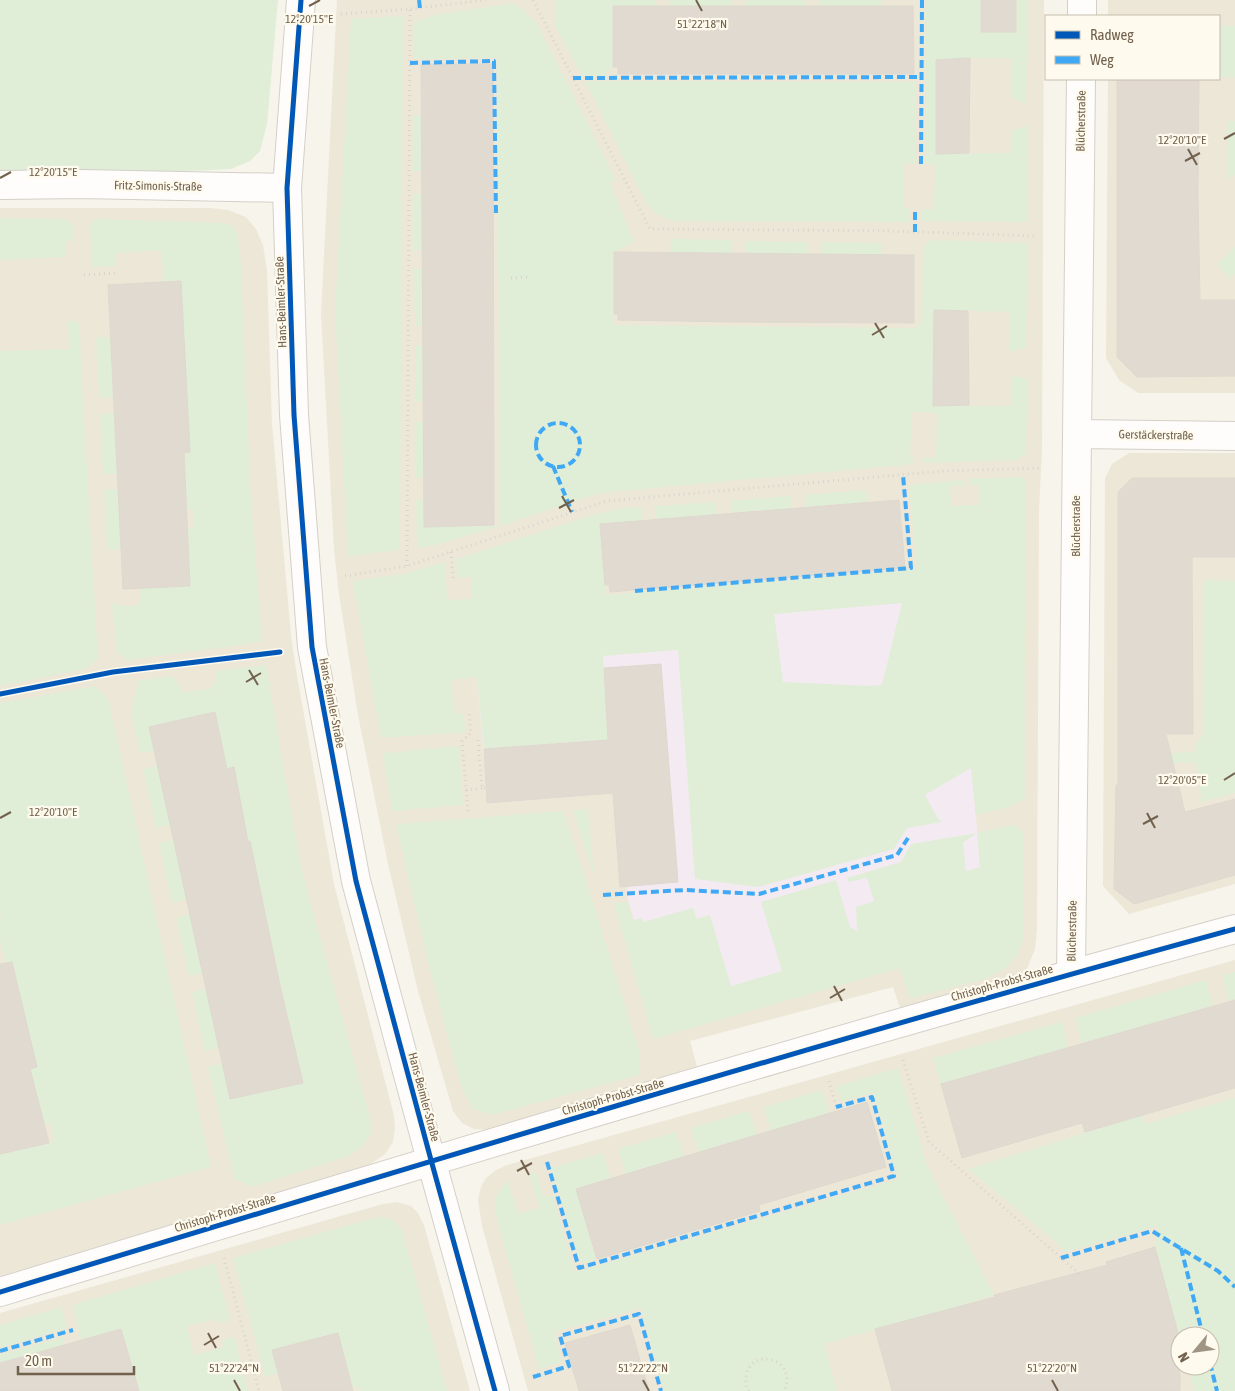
<svg xmlns="http://www.w3.org/2000/svg" width="1235" height="1391" font-family="'Asap Condensed',sans-serif">
<style>
.residential{fill:#ede7d8;fill-rule:evenodd}
.education{fill:#f4ebf2}
.green{fill:#e0edd7;fill-rule:evenodd}
.building{fill:#e0dad1;stroke:#dfd8ce}
.lines{fill:none;stroke-linecap:round;stroke-linejoin:round}
.minor-casing{stroke:#d4d0c8;stroke-width:30}
.path{stroke:#d9d4ce;stroke-width:3;stroke-dasharray:1 4;stroke-linecap:butt}
.minor{stroke:#fefdfc;stroke-width:28}
.quiet{stroke:#3fa9f5;stroke-width:4;stroke-dasharray:8 4;stroke-linecap:butt}
.cycleway-casing{stroke:#fefaed;stroke-width:8}
.cycleway{stroke:#0057b8;stroke-width:5}
.ticks{fill:none;stroke:#72614d;stroke-width:2}
.labels{text-anchor:middle;dominant-baseline:central;stroke-width:4.5;stroke-linejoin:round;paint-order:stroke}
.street-label{font-size:12px;fill:#72614d;stroke:#fefaed}
.ticks-label{font-size:12px;text-anchor:middle;fill:#72614d;stroke:#fefaed;stroke-width:4.5;stroke-linejoin:round;paint-order:stroke}
</style>
<rect width="100%" height="100%" fill="#f6f4eb"/>
<path class="residential" d="M337,0H1044L1042,451L1039,509L1037,929L1035,949L1026,971L1010,982L902,1014L893,987L690,1041L699,1074L487,1130L474,1129L462,1123L453,1111L418,991L388,864L358,715L339,594L334,549L321,314Z
M1108,0H1235V393H1138L1119,380L1106,358L1108,79H1219V16H1108Z
M0,208H210L228,210L246,217L256,229L263,245L267,270L272,424L291,635L296,670L334,884L394,1116L395,1128L393,1142L385,1154L369,1165L352,1173L0,1276Z
M1129,453H1235V884L1129,914L1103,886L1105,478L1112,464Z
M1235,960V1391H528L482,1226L478,1200L481,1187L486,1178L496,1170L507,1165ZM1180,1336H1210V1366H1180Z
M397,1202L411,1206L418,1213L424,1225L470,1391H0V1313L383,1204Z"/>
<path class="education" d="M956,597L986,928L721,1003L634,920L626,893L627,887H620L612,780L590,781L591,795L488,803L474,642Z"/>
<path class="green" d="M0,0H278L267,124L260,151L250,161L231,169L165,172L0,173Z
M556,0H656V6H613V67L604,76H582L555,26Z
M670,0H731V6H670Z
M745,0H806V6H745Z
M820,0H881V6H820Z
M926,0H981V32H1016V0H1028L1026,104L1012,97V58H970L936,60L937,154L1011,153L1012,130L1027,126V222L921,221V209H934L935,164H925Z
M515,3L536,22L616,180L610,183L634,242L614,252L613,325L914,328L922,323L923,248L930,240L1028,243L1026,347L1010,352L1009,312L942,310L933,406H1011V375L1028,379L1026,454L1016,460L924,463V457L936,458L937,413L912,412L910,457H914L913,464L600,493L500,526L435,545L419,548L417,546L416,500L424,499V527L500,526L497,58L413,59V26L419,20L434,15Z
M403,16L400,550L348,556L335,312L351,19Z
M1219,26H1235V77H1219Z
M585,81L916,82V163L903,164V208L910,209V222L673,221L655,213L645,201Z
M413,115H421L422,171H414Z
M1227,121H1235V175L1227,179Z
M414,194H422V250L414,251Z
M0,218L67,219L73,227L74,238L66,242L65,257L0,260Z
M95,219L223,223L233,226L237,234L241,264L250,482L262,642L128,660L117,653L112,603L120,606H138L142,588L190,585L188,529L194,528L193,510H187L184,453L190,452L189,434L180,377L186,376V358H179L176,300H182L181,282H164L161,250L115,253L116,266L92,267L90,226Z
M671,239L732,240V253H670Z
M746,241L807,242V254H746Z
M821,242L882,243L881,255L821,254Z
M1235,247V274L1230,279L1217,264Z
M414,269H422L423,326H415Z
M68,321H74L80,324L81,365L98,659L86,669L0,686V351L69,349Z
M110,337L113,397L99,398L96,338Z
M415,345H423V401H415Z
M114,413L117,474H103L100,414Z
M415,422H423L424,478H416Z
M1022,477L1026,483L1025,799L1009,807L976,815L971,768L925,795L937,817L942,822L907,828L894,849L758,887L695,879L678,650L603,656L608,743L587,741L484,749L477,677L451,680L455,714L464,713L465,732L381,738L353,581L404,574L445,562L447,600L472,599L471,577H457L456,559L593,515L623,508L641,507L643,521L600,524L606,595L917,569L909,485L964,480V486H950L951,506L979,505L980,485H969V479ZM902,603L882,685L870,686L783,682L774,614Z
M118,489L121,549L107,550L104,490Z
M866,490L867,502L806,507L805,495Z
M791,496L792,508L732,513L730,501Z
M716,502L717,514L656,520L655,506Z
M1204,580L1235,581V793L1202,802L1196,762L1150,764V754L1195,752L1196,744L1204,732Z
M266,665L301,868L372,1126L370,1136L363,1146L348,1156L252,1187L234,1178L208,1067L223,1063L280,1010L286,1008L282,990L276,992L264,936L270,934L266,916L260,917L249,841L243,843L233,767L227,769L215,713L149,727L154,751L140,753L131,712L139,680L172,676L178,683L183,692L210,689L215,682L217,671Z
M95,686L108,698L211,1167L0,1225V1154L54,1141L50,1123L44,1124L30,1069L37,1067L9,976L0,940V920L1,919L0,913V703Z
M459,746L463,805L392,811L383,753Z
M157,766L170,825L156,828L143,769Z
M588,809L594,876L573,810Z
M563,811L589,890L640,1053L639,1075L492,1115L473,1109L462,1089L428,962L396,824Z
M1013,825L1020,829L1024,835L1023,940L1017,956L1007,967L988,978L910,999L900,968L653,1039L614,903L628,902L633,920L642,918L643,922L693,908L697,919L710,915L731,986L782,971L761,902L836,880L850,927L857,931L856,907L874,901L867,878L849,882L847,878L901,862L911,844L977,833ZM977,833L980,867L966,871L963,843Z
M174,840L187,899L172,903L159,843Z
M190,914L203,973L189,976L176,918Z
M1235,972V1000L1229,1002L1223,975Z
M1206,980L1213,1006L1082,1044L1075,1018Z
M206,989L219,1048L205,1051L192,992Z
M1062,1022L1068,1048L941,1084L933,1058Z
M898,1068L927,1165L994,1295L944,1311L824,1344L837,1391H664L641,1308L554,1332L562,1362L539,1369L496,1215L495,1197L508,1180L518,1214L540,1208L529,1174L536,1172L544,1197L552,1194L575,1272L898,1179L873,1093L841,1102L837,1086Z
M822,1090L829,1113L771,1131L764,1107Z
M1235,1098V1391H1194L1187,1366H1210V1336H1180V1340L1155,1247L1158,1226L1065,1252L1048,1235L968,1169L1143,1115L1145,1124Z
M749,1111L757,1135L698,1152L691,1128Z
M676,1132L684,1157L626,1174L618,1149Z
M603,1153L610,1178L576,1189L597,1259L583,1264L577,1252L551,1168Z
M378,1217L393,1220L402,1230L447,1391H360L359,1386L353,1388L338,1333L273,1350L279,1373L265,1377L233,1258Z
M215,1263L230,1320L218,1323L216,1319L187,1326L194,1355L224,1347L222,1340L234,1337L248,1391H132L139,1389L121,1329L81,1340L72,1305Z
M61,1307L67,1328L0,1348V1325Z
M63,1337L65,1345L0,1363V1355Z"/>
<path class="building" d="M981,0H1016V32H981Z
M613,6H913L914,74H618V67H613Z
M970,58L969,153L936,154V60Z
M421,64H493L494,525L424,527Z
M1117,79H1199L1198,193L1200,300H1235V376L1137,377L1117,357Z
M614,252L914,255V323L735,322L618,320V314H614Z
M181,281L190,452L184,453L190,586L123,589L108,285Z
M934,310L968,311L969,405L933,406Z
M1132,478H1235V557H1192L1193,734H1166L1185,812L1235,799V875L1134,904L1114,889L1116,785H1118V492Z
M899,500L905,568L610,592L609,585H605L600,524Z
M661,664L678,882L620,887L613,793L487,803L484,749L608,740L604,668Z
M215,712L227,769L234,767L248,842L250,841L281,990L303,1083L230,1099L149,727Z
M12,962L37,1067L30,1069L49,1143L0,1154V964Z
M1235,1000V1088L1085,1132L1082,1123L962,1158L941,1084Z
M867,1102L886,1167L759,1205L760,1211L597,1259L576,1189Z
M1155,1247L1180,1340V1391H892L875,1329L995,1297L994,1295L1107,1265L1106,1262Z
M630,1325L649,1391H579L565,1343Z
M121,1329L139,1391H0V1363Z
M338,1333L353,1391H283L272,1350Z"/>
<g class="lines">
<g class="minor-casing">
<path id="minor" d="M301,0L287,188L294,415L312,647L356,881L431,1160L495,1391
M1082,16V0
M0,185L81,184L287,188
M1078,434L1235,436
M1071,974L1081,79
M0,1292C410,1167 821,1042 1235,929"/>
</g>
<path class="path" d="M533,0L650,229L892,231L1035,236
M341,14L410,9L486,0
M84,275L116,273
M511,278L529,277
M451,552L453,578
M407,566L410,9
M345,576L407,566L607,501L943,471L1042,468
M478,740L482,788H486
M466,790L482,788
M468,811L462,741L471,733L469,712
M903,1060L929,1142L1084,1278
M829,1081L836,1107
M224,1258L259,1391
M749,1391C745,1385 745,1379 747,1372C757,1346 798,1362 784,1391"/>
<use href="#minor" class="minor"/>
<path class="quiet" d="M419,0L420,8
M410,63L494,61L496,215
M573,78L921,77
M921,164L922,0
M915,232V209
M536 445a22 22 0 1 1 44 0a22 22 0 1 1-44 0Z
M553,466L572,512
M635,591L911,568L903,475
M603,895L685,890L759,894L897,855L908,838
M547,1162L579,1268L894,1176L872,1097L836,1107
M1181,1248L1203,1336
M1061,1258L1152,1231L1218,1271L1235,1287
M0,1351L73,1330
M1210,1363L1217,1391
M533,1377L569,1366L560,1336L639,1314L661,1391"/>
<g class="cycleway-casing">
<path id="cycleway" d="M301,0L287,188L294,415L312,647L356,881L431,1160L495,1391
M0,694L113,672L280,652
M0,1292C410,1167 821,1042 1235,929"/>
</g>
<use href="#cycleway" class="cycleway"/>
</g>
<path class="ticks" d="M696,0L702,11M309,6L320,0M1224,139L1235,133M1188,149L1197,165M1185,161L1200,153M0,178L11,172M875,323L884,338M872,335L887,326M562,496L571,512M559,508L574,500M249,670L258,685M246,682L261,673M1224,780L1235,773M1147,813L1155,828M0,818L11,812M1143,824L1158,816M834,986L842,1001M830,998L845,989M521,1160L529,1175M517,1171L532,1163M208,1333L216,1348M204,1345L219,1336M234,1380L240,1391M643,1380L649,1391M1052,1380L1058,1391"/>
<g class="labels">
<g class="street-label">
<text transform="translate(1081 121) rotate(-89)">Blücherstraße</text>
<text transform="translate(158 186) rotate(1)">Fritz-Simonis-Straße</text>
<text transform="translate(281 302) rotate(-92)">Hans-Beimler-Straße</text>
<text transform="translate(1156 435) rotate(1)">Gerstäckerstraße</text>
<text transform="translate(1076 526) rotate(-90)">Blücherstraße</text>
<text transform="translate(332 703) rotate(79)">Hans-Beimler-Straße</text>
<text transform="translate(1072 931) rotate(-89)">Blücherstraße</text>
<text transform="translate(1002 983) rotate(-16)">Christoph-Probst-Straße</text>
<text transform="translate(424 1097) rotate(75)">Hans-Beimler-Straße</text>
<text transform="translate(613 1097) rotate(-16)">Christoph-Probst-Straße</text>
<text transform="translate(225 1213) rotate(-17)">Christoph-Probst-Straße</text>
</g>
</g>
<g class="ticks-label">
<text x="309" y="23">12°20'15"E</text>
<text x="702" y="28">51°22'18"N</text>
<text x="1182" y="144">12°20'10"E</text>
<text x="53" y="176">12°20'15"E</text>
<text x="1182" y="784">12°20'05"E</text>
<text x="53" y="816">12°20'10"E</text>
<text x="234" y="1372">51°22'24"N</text>
<text x="643" y="1372">51°22'22"N</text>
<text x="1052" y="1372">51°22'20"N</text>
</g>
<rect x="1045" y="15" width="175" height="65" fill="#fefaed" stroke="#c6bdad"/>
<rect x="1055" y="31" width="25" height="8" fill="#0057b8" stroke="#c6bdad"/>
<text x="1090" y="40" font-size="15" fill="#72614d">Radweg</text>
<rect x="1055" y="56" width="25" height="8" fill="#3fa9f5" stroke="#c6bdad"/>
<text x="1090" y="65" font-size="15" fill="#72614d">Weg</text>
<g transform="translate(1195 1351) rotate(241)"><circle r="24" fill="#fefaed" stroke="#c6bdad"/>
<path d="M0-4L9 19L0 12L-9 19Z" fill="#a09484"/>
<text y="-8" font-size="14" font-weight="bold" text-anchor="middle" fill="#72614d">N</text>
</g>
<path d="M18 1366v8h116v-8" fill="none" stroke="#72614d" stroke-width="2.5"/>
<text x="25" y="1366" font-size="15" fill="#72614d" stroke="#fefaed" stroke-width="4" paint-order="stroke">20 m</text>
</svg>
